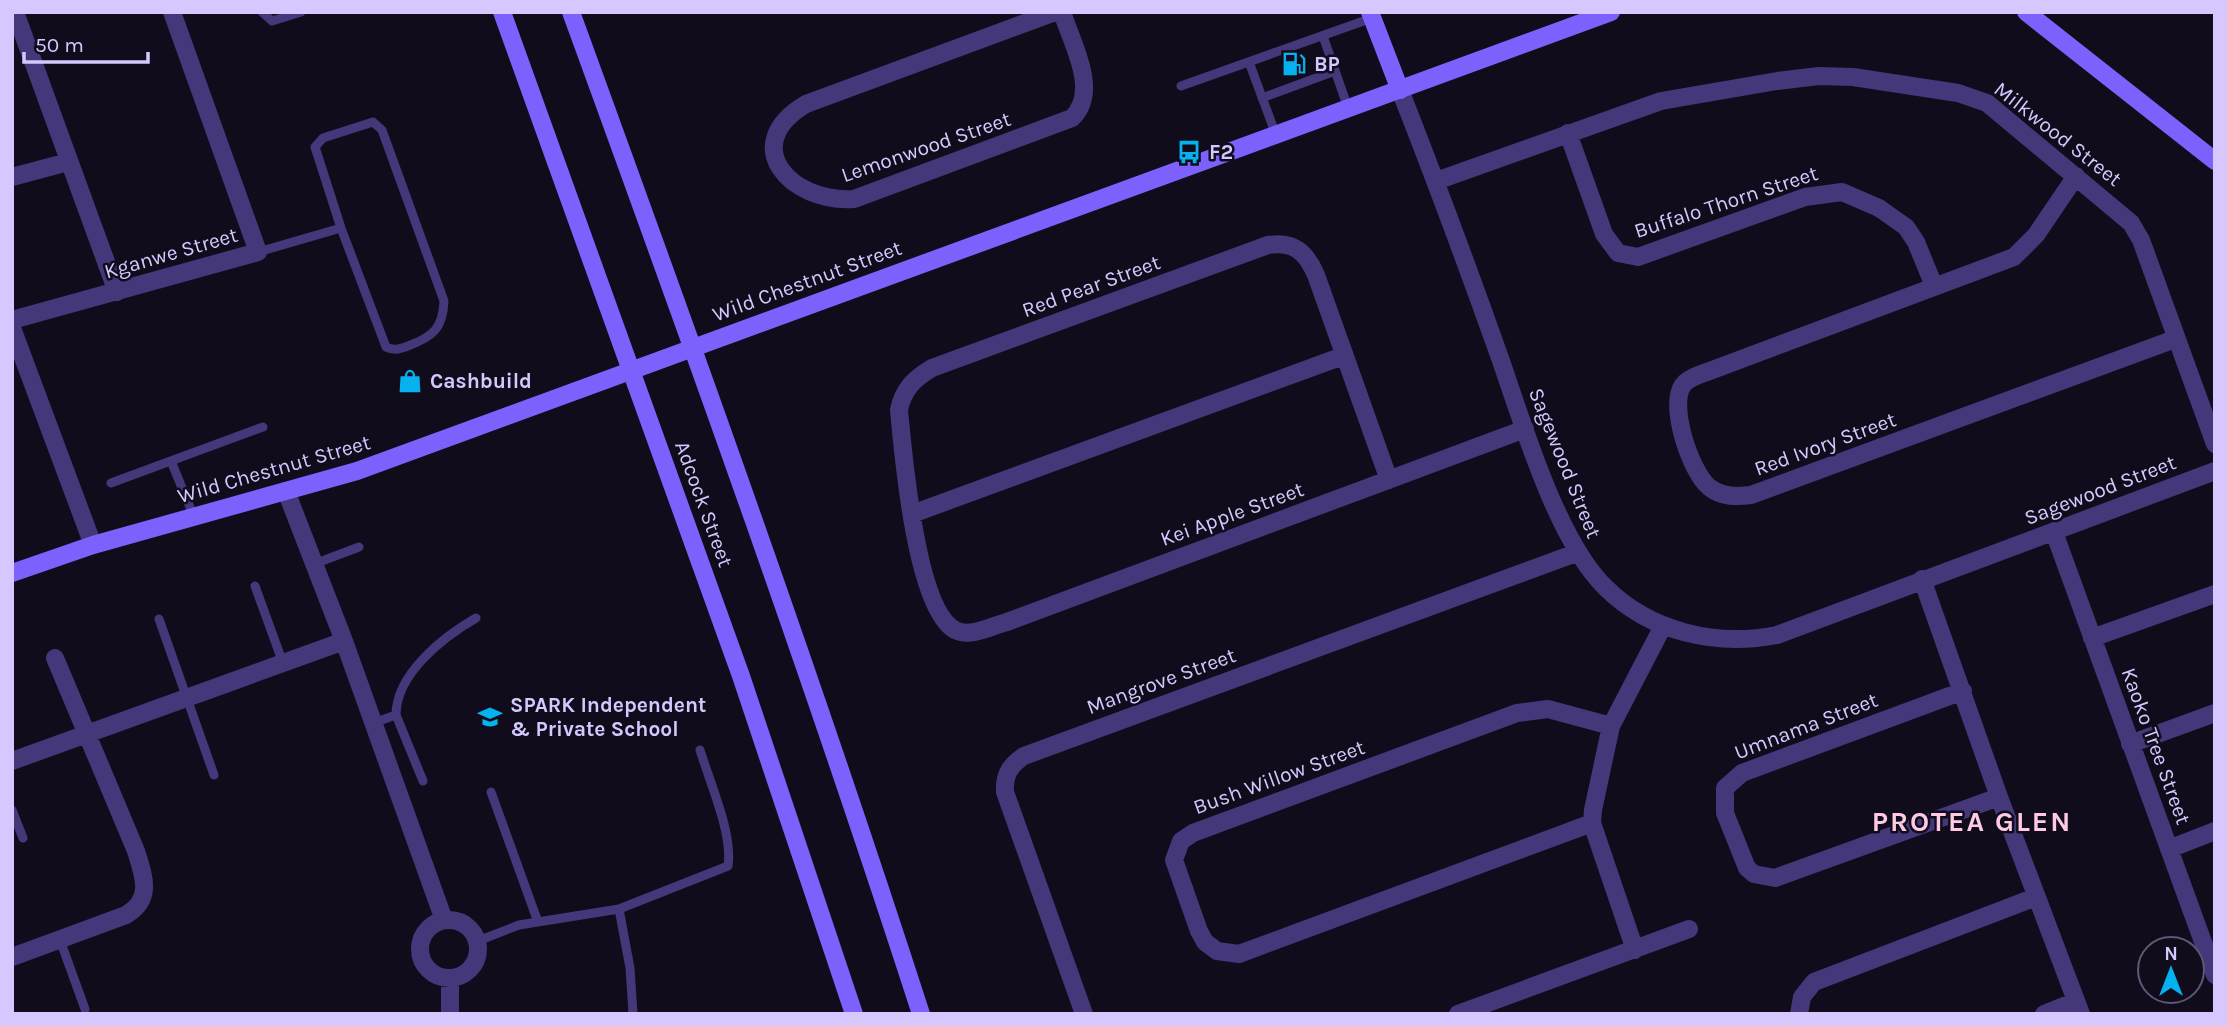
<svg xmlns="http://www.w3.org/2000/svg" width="2227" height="1026" font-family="Karla,sans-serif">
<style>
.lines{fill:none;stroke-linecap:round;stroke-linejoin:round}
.lane{stroke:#44377a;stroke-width:9}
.street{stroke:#44377a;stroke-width:18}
.secondary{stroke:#7c61fc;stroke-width:18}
.labels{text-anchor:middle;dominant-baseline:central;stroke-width:5;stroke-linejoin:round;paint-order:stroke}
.poi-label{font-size:21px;font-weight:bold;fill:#d6c8fe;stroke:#110c1c;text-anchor:start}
.street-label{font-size:21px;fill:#d6c8fe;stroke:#110c1c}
.district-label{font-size:28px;font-weight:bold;letter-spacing:2px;fill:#fecae3;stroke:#110c1c}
</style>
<rect width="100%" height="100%" fill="#110c1c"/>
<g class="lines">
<path class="lane" d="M262,12L272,21L301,12
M1323,36L1348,108
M1249,62L1276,135
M1181,86L1372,18
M1262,98L1335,71
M258,252L341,228L386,347C394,351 399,349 408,346C432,337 443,329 444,301L382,130L373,122L323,138L315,147L341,228
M171,461L194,517
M111,483L263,427
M314,564L359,547
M255,586L283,663
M159,619L214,775
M396,715C396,674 443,637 476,618
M373,723L396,715L423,781
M491,792L538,922
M12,810L23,838
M619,909L630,968L633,1014
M60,940L85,1009
M478,941L519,925L619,909L728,866C733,834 710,783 700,750"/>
<path class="street" d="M15,12L117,292
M1055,12L806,104C738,144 789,203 854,199L1072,118C1100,91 1072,44 1062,12
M1400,90C1435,179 1468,268 1500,358C1523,424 1557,540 1605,587C1650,632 1716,647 1777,635L2215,471
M1568,133L1604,234L1618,253L1638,257L1805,197L1842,192L1879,208L1906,227L1916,242L1934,286
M2076,176L2036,235L2014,257L1707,372C1699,375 1688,378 1683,385C1668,405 1691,473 1709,487C1721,497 1736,497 1751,495L2175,339
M12,177L68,162
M1436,181L1661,101L1777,81L1819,76L1853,77L1958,93L1987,103L2131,223L2141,240L2215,444
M12,320L258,252L172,12
M12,328L93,545
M1389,480L1316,275C1306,252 1294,241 1268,245L932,368C915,378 903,389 899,410C903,453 916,609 955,630C971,638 991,626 1007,622L1525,429
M286,491L344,641L444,920
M912,514L1343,356
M2054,532L2215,975
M1922,579L1999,797L2081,1014
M2092,638L2215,594
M1963,691L1742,773L1725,788V813L1747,868L1754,874L1775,878L1999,797
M2130,744L2215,713
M12,761L344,641
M1592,823L1239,954L1217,951L1205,942L1199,931L1174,860L1181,841L1193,833L1517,713L1548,709L1611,726
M2169,849L2215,831
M420 949a29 29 0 1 1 58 0a29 29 0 1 1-58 0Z
M1635,950L1592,823L1593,810L1611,726L1663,626
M12,957L126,915C153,899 144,877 136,851L55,658
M450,1014V978
M1084,1014L1005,792C1004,775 1010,765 1024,756L1576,553
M1458,1014L1689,929
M1799,1014L1802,997L1814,982L2036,897
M2044,1014L2076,1001"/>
<path class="secondary" d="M502,12L741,676L854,1014
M571,12C692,344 812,677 921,1014
M1370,12L1400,90
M2026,12L2215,161
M12,573L93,545L357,471L1611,12"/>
</g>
<defs>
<g id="fuel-bare" transform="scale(1.89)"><path d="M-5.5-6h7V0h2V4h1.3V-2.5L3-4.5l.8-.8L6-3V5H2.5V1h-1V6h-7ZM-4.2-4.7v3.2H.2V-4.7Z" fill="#05b2ed" stroke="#110c1c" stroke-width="2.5" paint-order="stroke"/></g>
<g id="bus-bare" transform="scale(1.89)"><path d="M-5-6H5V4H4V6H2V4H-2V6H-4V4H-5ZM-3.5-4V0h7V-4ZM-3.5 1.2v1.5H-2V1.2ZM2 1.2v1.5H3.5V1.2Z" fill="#05b2ed" stroke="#110c1c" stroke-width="2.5" paint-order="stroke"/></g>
<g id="shop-bare" transform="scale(1.89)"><path d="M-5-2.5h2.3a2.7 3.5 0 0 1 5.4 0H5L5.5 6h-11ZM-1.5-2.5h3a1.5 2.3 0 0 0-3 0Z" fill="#05b2ed" stroke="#110c1c" stroke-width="2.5" paint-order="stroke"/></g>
<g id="school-bare" transform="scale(1.89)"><path d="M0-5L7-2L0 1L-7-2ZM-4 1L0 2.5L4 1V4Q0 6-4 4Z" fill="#05b2ed" stroke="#110c1c" stroke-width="2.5" paint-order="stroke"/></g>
</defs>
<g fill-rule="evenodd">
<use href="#fuel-bare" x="1294" y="64"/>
<use href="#bus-bare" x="1189" y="152"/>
<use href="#shop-bare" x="410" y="381"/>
<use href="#school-bare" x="490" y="717"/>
</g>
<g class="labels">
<g class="poi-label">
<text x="1314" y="64">BP</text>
<text x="1209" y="152">F2</text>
<text x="430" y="381">Cashbuild</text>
<text x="510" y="705">SPARK Independent<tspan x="510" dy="24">&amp; Private School</tspan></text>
</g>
<g class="street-label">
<text transform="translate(2058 134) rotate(38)">Milkwood Street</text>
<text transform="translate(926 147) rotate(-19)">Lemonwood Street</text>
<text transform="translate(1726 202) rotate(-18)">Buffalo Thorn Street</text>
<text transform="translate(171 253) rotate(-16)">Kganwe Street</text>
<text transform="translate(807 281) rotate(-20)">Wild Chestnut Street</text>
<text transform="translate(1091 286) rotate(-20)">Red Pear Street</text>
<text transform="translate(1825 444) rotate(-20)">Red Ivory Street</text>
<text transform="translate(1565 463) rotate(68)">Sagewood Street</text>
<text transform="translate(274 469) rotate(-16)">Wild Chestnut Street</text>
<text transform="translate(2100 490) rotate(-21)">Sagewood Street</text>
<text transform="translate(704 504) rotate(70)">Adcock Street</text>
<text transform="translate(1232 514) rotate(-20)">Kei Apple Street</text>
<text transform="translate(1161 681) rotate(-20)">Mangrove Street</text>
<text transform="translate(1806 726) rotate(-21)">Umnama Street</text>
<text transform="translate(2156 746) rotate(70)">Kaoko Tree Street</text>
<text transform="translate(1279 777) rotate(-20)">Bush Willow Street</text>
</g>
<g class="district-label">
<text x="1972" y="821">PROTEA GLEN</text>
</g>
</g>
<rect width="2227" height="1026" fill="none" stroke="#d6c8fe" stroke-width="28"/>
<g transform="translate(2171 970)"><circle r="33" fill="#110c1c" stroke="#605776" stroke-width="2"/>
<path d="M0-5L12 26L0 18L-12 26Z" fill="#05b2ed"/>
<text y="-10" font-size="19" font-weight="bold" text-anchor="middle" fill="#d6c8fe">N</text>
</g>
<path d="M24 52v10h124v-10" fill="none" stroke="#d6c8fe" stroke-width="3.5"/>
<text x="35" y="52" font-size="21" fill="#d6c8fe" stroke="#110c1c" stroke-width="5" paint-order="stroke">50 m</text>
</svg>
